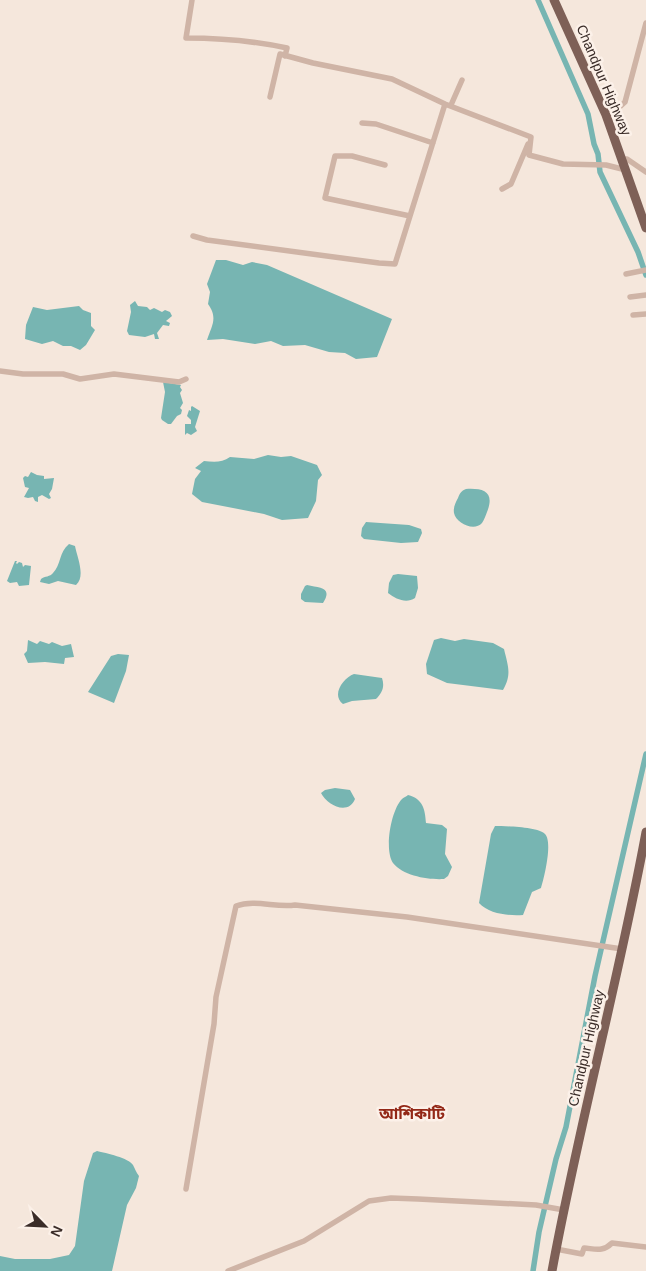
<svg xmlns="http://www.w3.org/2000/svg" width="646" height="1271" font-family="Arial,'Noto Sans Bengali',sans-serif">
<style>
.water{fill:#77b5b2}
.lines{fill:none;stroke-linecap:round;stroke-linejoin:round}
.canal{stroke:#77b5b2;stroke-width:5.5}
.minor{stroke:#cfb4a6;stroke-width:5.5}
.primary{stroke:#7e6057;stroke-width:9}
.labels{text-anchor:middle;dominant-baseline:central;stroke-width:5;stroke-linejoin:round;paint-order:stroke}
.street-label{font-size:14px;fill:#3a2c28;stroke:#fcf1e9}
.quarter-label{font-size:16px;font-weight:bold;fill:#932817;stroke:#fcf1e9}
</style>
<rect width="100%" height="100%" fill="#f5e7dc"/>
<path class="water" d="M216,260H226L243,265L252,262L267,265L392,319L377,357L356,359L345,353L329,352L305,345L283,346L271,341L255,344L223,339L207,340C212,325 218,318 208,304L210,292L207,284Z
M135,301L138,306L147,307L150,310L154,308L162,312L165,310L170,312L172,316L166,321L170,323L169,326L163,325L157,333L159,339H155L154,334L145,337L129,335L127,331L131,312L130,305Z
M79,306L83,310L91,313V326L95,330L86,345L80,350L71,346H63L53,341L42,344L25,339L26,325L33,307L47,310Z
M163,382L181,385L180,387L182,390L180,393L183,403L180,408L182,410L181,414L177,416L171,424H168L162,420L161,418L165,392Z
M192,406L200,411L195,427L197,431L191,435L187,433L185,435V424H191V420L187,416L189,410L191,411V407Z
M268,455L281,457L291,456L317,465L322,475L318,480L316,501L308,518L282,520L264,514L202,502L192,494L195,479L201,471L195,468L204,461C213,462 222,463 230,457L254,459Z
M31,472L37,475L44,476V479L54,478L52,489L49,494L51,498L49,499L42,495L38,497V502L35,501L33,497L28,498L24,497L29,488L25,487L23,478L25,476L28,477Z
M466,489C484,488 495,492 487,512C486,515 484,520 482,523C474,532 456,523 454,513C453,507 456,502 458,498C460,493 461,491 466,489Z
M366,522L409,525L421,529L422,533L418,542L401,543L364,539L361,536L362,528Z
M69,544L75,546C77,557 86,576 76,585L58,581L49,584L40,582L41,579C45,576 50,577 53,573C61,565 59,552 69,544Z
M15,561H17L16,563L17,564L19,562L22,563L23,567L25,565L31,566L29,585L19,586L17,582L10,583L7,581Z
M398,574L417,576L418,588L415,598C406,604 396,599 388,593L389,583L393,575Z
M307,585C320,588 333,587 323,603L305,602L301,599V594L305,586Z
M441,638L455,641L464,639L493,643L504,649C508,666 512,674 503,690L447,683L427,674L426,664L434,640Z
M28,640L37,644L40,641L49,644L52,642L62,646L71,644L74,657L65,658L64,664L45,662L28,663L24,654L27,651Z
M118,654L129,655L126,671L114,703L88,692L111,656Z
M354,674L382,678C385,687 382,693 376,699L352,701L343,704C331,695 343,678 354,674Z
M335,788L350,790L355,799C348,816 327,805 321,793L325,790Z
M408,795C423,799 425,809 426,823L442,825L447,829L445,854L452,867L448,876L444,879C429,880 403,876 393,863C384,850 391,810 402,799C403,798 407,796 408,795Z
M495,826C505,826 539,827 545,834C553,842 544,878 541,888L532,892L523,915C509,916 489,914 479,903L491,834Z
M97,1151C106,1153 129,1158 133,1165C135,1169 136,1172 139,1176L136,1188L127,1205L112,1271H0V1256L15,1259H50L69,1255L75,1246L84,1181L93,1153Z"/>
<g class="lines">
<path class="canal" d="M538,0L588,114L594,144L598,154L600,172L638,252L646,275
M533,1271L539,1232L556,1159L566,1127L595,976L646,754"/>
<path class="minor" d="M192,0L186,38C220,38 254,41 287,48L285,56
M270,97L280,54L313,63L392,79L445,104L531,137L529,155L563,164L606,165L626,170
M451,105L462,80
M606,115L614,112L625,102L646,23
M362,123L376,124L433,143
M622,159H627L646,172
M385,165L352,156H335L325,198L410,216
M502,189L511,184L528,144
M193,236L207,240L379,263L395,264L445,104
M626,274L646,270
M630,297L646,295
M633,315L646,314
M0,371L23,374H63L80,379L114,374L179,382L186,379
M186,1189L214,1024L216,997L236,906C255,899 276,908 295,905L407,917L622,949
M556,1249L582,1254L584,1248C596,1249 603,1252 612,1243L646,1247
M228,1271L304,1241L369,1201L391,1198L418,1199L536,1205L564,1210"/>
<path class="primary" d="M554,0L606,115L646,228
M552,1271C579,1124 619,979 646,832"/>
</g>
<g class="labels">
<g class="street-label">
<text transform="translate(604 80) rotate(67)">Chandpur Highway</text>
<text transform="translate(586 1048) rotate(-77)">Chandpur Highway</text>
</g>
<g class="quarter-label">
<text x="412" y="1113">আশিকাটি</text>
</g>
</g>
<g transform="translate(45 1226) rotate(114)" stroke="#fcf1e9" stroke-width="4" paint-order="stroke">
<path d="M0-4L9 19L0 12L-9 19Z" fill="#3a2c28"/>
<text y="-8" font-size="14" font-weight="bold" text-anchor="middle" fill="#3a2c28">N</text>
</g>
</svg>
